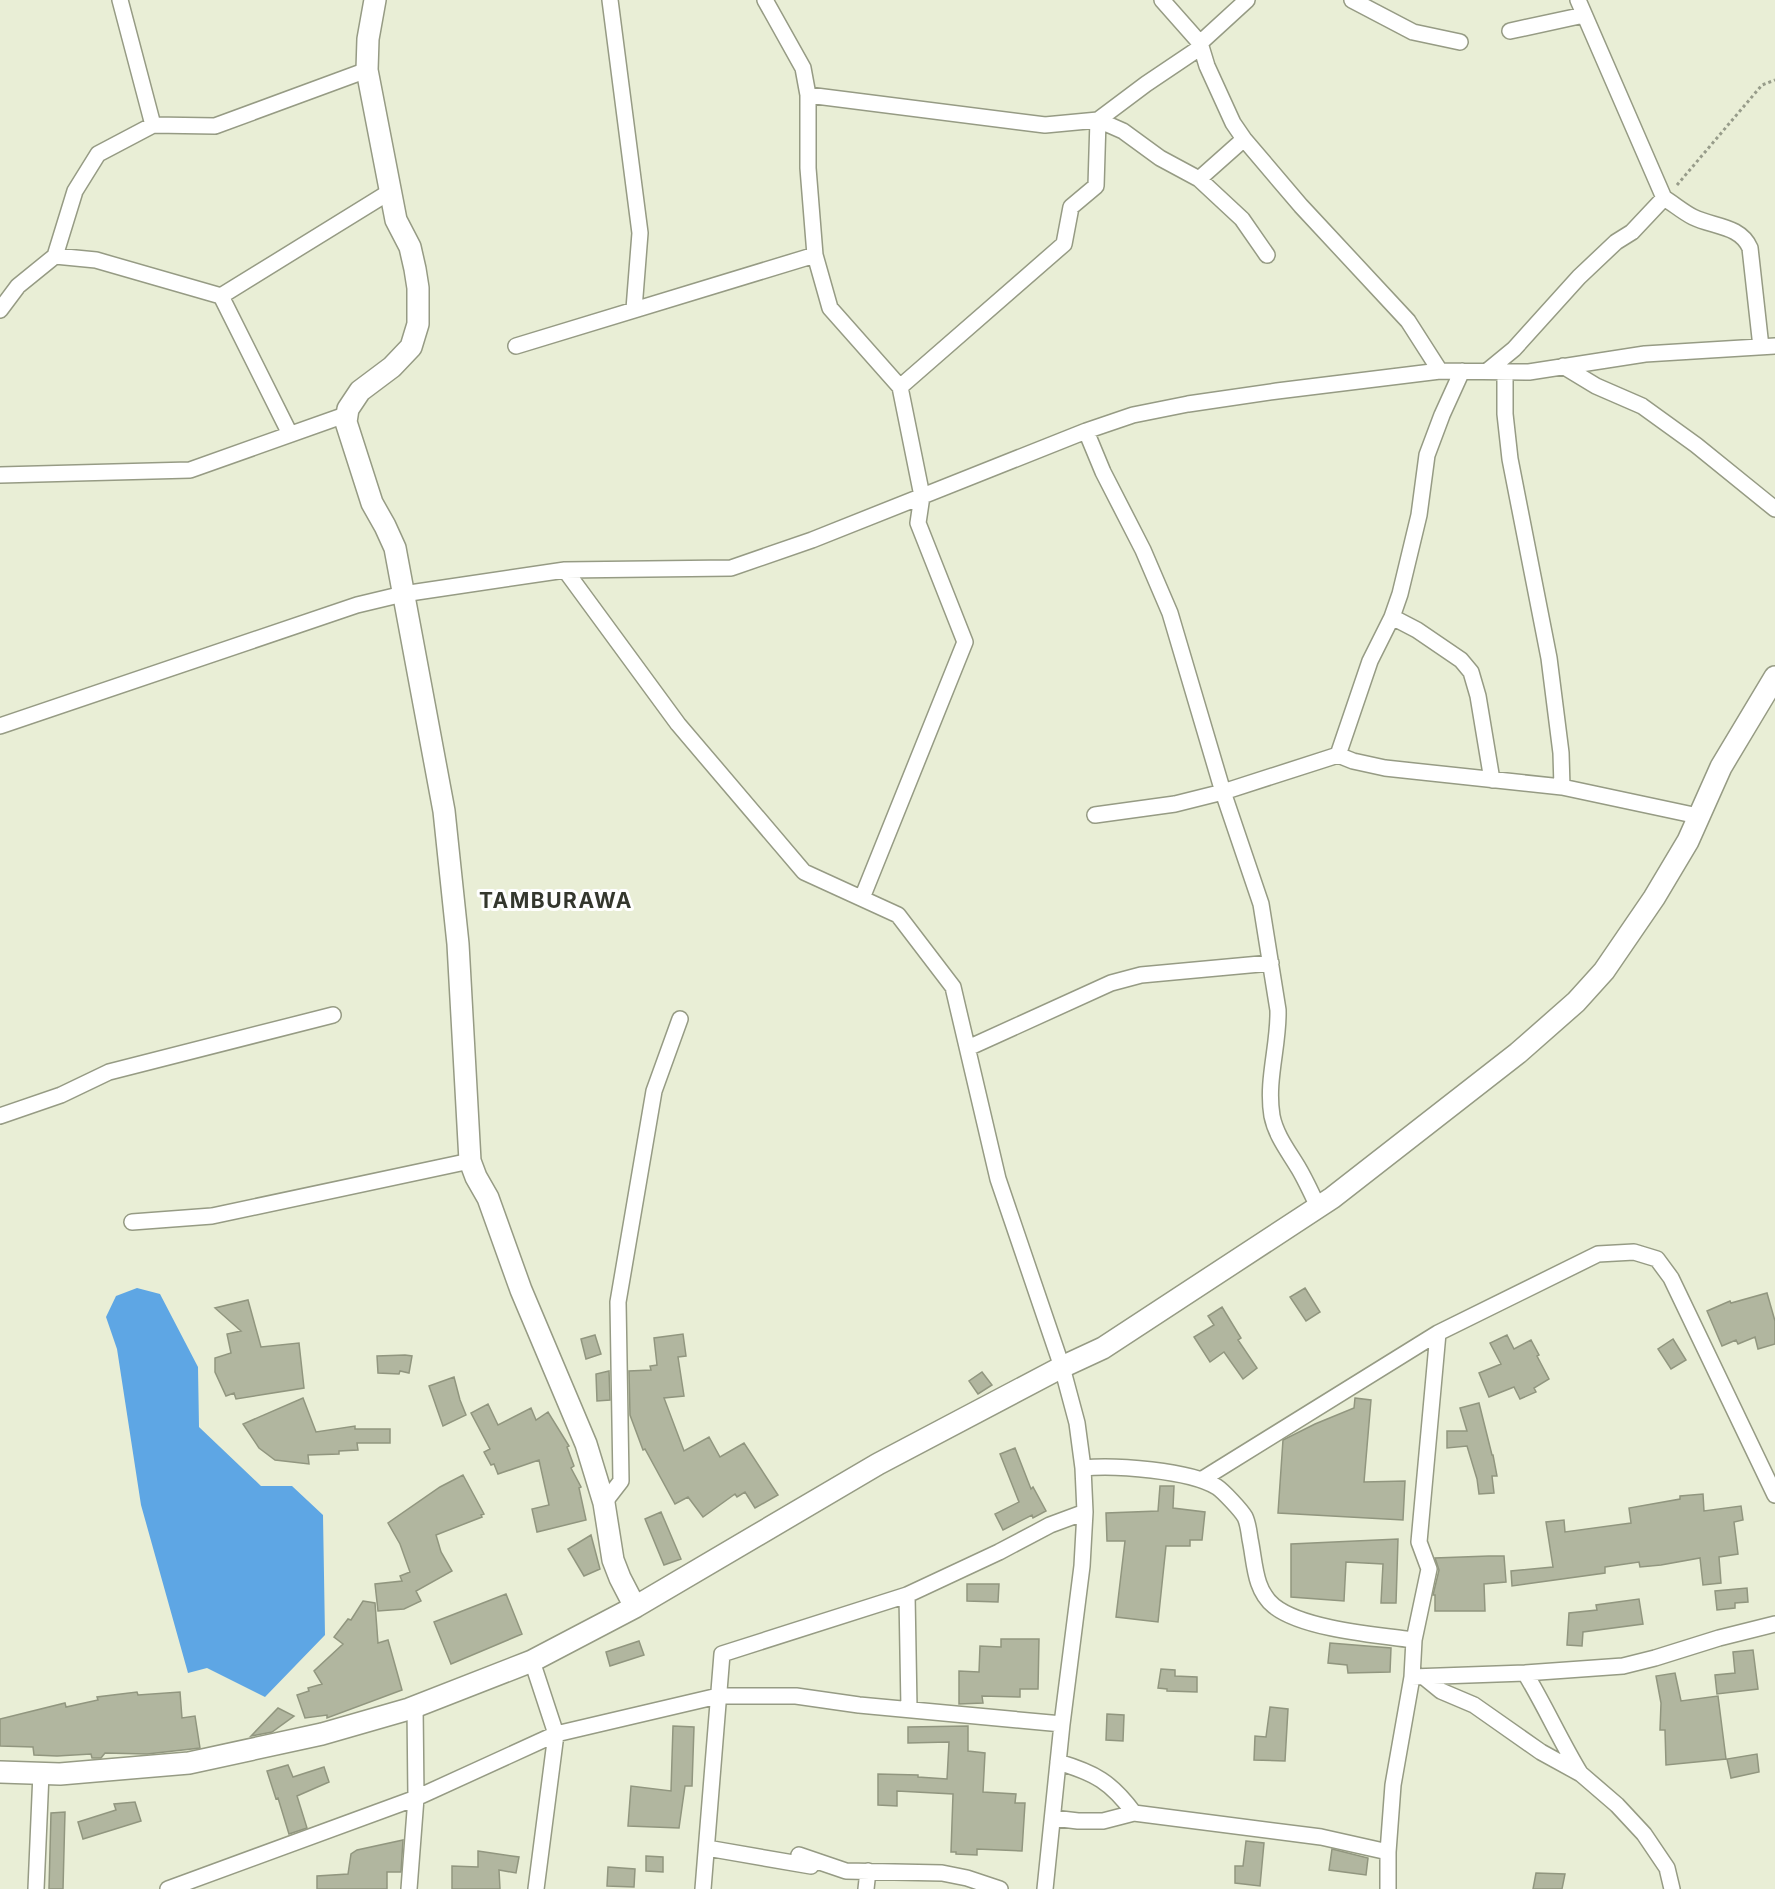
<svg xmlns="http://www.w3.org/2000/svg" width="1775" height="1889" font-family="Inter,sans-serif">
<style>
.water{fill:#5ea6e4}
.building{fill:#b1b69f;stroke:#91967f;stroke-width:1.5}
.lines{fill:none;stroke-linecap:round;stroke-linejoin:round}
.street-casing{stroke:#969b84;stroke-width:18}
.secondary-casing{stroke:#969b84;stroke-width:24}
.path{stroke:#979c8a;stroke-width:3;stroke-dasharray:3 3;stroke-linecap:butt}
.street{stroke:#fff;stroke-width:15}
.secondary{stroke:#fff;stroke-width:21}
.labels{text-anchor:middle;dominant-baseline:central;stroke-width:6;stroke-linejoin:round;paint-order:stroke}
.district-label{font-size:21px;font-weight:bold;letter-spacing:1.5px;fill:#34372d;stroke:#fff}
</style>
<rect width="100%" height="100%" fill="#e9eed6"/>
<path class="water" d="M137,1288L160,1294L198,1367L199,1427L261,1486H292L323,1515L325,1635L265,1697L207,1668L188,1673L141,1505L117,1349L106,1317L116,1296Z"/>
<path class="building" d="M1305,1288L1320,1312L1306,1321L1290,1297Z
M1767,1293L1775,1321V1344L1758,1349L1755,1337L1738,1344L1736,1340L1722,1346L1707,1311L1730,1301L1731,1303Z
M248,1300L261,1347L299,1343L304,1388L236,1399L234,1393L226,1396L215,1372V1358L231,1353L227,1334L241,1331L215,1308Z
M1222,1307L1241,1338L1238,1340L1257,1368L1243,1379L1224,1352L1210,1362L1194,1337L1214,1325L1208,1316Z
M683,1334L686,1356L678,1357L684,1396L664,1398L684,1451L709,1437L720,1457L744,1443L778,1495L755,1508L745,1492L737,1497L735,1494L703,1517L688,1497L675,1504L645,1449L643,1450L630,1415L629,1371L651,1370L650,1366L657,1365L654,1338Z
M595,1335L601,1354L586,1359L581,1339Z
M1507,1335L1514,1349L1531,1340L1539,1355L1537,1356L1549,1379L1534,1388L1536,1392L1520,1399L1514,1387L1489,1397L1479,1373L1501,1364L1490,1343Z
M1673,1339L1686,1360L1671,1369L1658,1349Z
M405,1355L412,1356L409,1373L400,1371L399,1374L378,1373L377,1356Z
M609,1371L610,1400L597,1401L596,1374Z
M982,1372L992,1385L978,1394L969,1381Z
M454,1377L460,1400L466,1415L443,1426L429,1386Z
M303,1398L316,1432L355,1426V1429H390V1443H357L358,1450L339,1451V1454L308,1455L309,1464L275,1460L259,1448L243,1424Z
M1355,1398L1371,1400L1364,1482L1405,1481L1403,1520L1278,1513L1283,1440L1315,1424L1354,1408Z
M1479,1403L1492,1455H1493L1497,1476H1492L1494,1493L1479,1494L1477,1479L1467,1446L1447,1448V1431H1467L1460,1408Z
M488,1404L498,1425L531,1408L536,1420L548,1412L569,1446L567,1447L574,1466L571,1468L581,1487L579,1488L586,1520L537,1532L532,1509L549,1505L539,1460L498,1474L494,1464L491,1465L484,1452L490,1449L471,1413Z
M1015,1448L1031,1489L1033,1487L1046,1511L1033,1518L1032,1515L1003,1530L995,1514L1019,1502L1000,1454Z
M463,1475L484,1514L481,1515L482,1517L436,1535L441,1552L452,1571L416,1591L421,1601L404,1609L378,1611L375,1584L402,1581L400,1576L410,1572L400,1544L388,1523L440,1487Z
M1160,1486H1174L1173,1508L1205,1512L1202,1540H1190V1546H1166L1158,1622L1116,1617L1125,1541H1107L1106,1513L1158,1511Z
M1703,1494L1704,1511L1741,1506L1743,1520L1734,1522L1738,1554L1719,1557L1721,1583L1703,1585L1700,1558L1661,1565L1640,1567L1639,1562L1605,1567V1573L1512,1586L1511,1571L1553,1567L1546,1522L1564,1520L1565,1532L1631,1523L1629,1508L1680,1499V1496Z
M661,1512L681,1559L664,1565L645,1519Z
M591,1535L600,1569L584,1576L568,1549Z
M1398,1539L1396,1603H1381L1383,1564L1346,1562L1344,1601L1291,1597V1544Z
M1489,1556H1504L1506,1582L1484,1584L1485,1611H1435V1595H1433L1439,1570L1435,1558Z
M967,1584H999L998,1602L967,1601Z
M1747,1588L1748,1602L1735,1603V1608L1717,1610L1715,1591Z
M506,1594L522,1634L451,1664L434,1622Z
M1639,1599L1643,1624L1583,1632L1582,1646L1567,1645L1569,1613L1597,1610L1596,1605Z
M363,1601L375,1603L378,1643L388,1640L402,1690L327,1718V1715L305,1718L297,1695L309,1691L308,1688L322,1684L314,1671L343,1644L334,1637L348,1619L351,1620Z
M1001,1639H1039L1038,1689H1020V1697L982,1696L983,1703L959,1704V1671L979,1672L980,1646L1001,1647Z
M639,1641L644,1655L610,1666L606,1652Z
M1330,1643L1391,1648L1390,1672L1348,1673L1347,1665L1328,1663Z
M1753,1650L1758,1689L1717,1694L1715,1675L1735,1673L1733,1652Z
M1161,1669L1175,1670V1676L1197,1677V1692L1167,1691V1689L1158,1688Z
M1675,1673L1681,1701L1718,1696L1726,1759L1666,1765L1665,1730H1660L1661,1703L1656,1676Z
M137,1692L138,1695L180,1692L182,1718L195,1716L200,1748L147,1754L105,1753L101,1758H92L91,1754L57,1756L34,1755L33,1747L0,1746V1719L65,1703L66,1707L98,1700L97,1697Z
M1270,1707L1288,1709L1285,1761L1254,1760L1255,1736L1266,1737Z
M278,1708L294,1716L272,1732L251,1736Z
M1107,1714L1124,1715L1123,1741L1106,1740Z
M673,1726L694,1727L692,1786H685L679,1828L628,1826L631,1786L671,1791Z
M968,1726V1751L985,1753L983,1792L1016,1794L1015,1803H1025L1022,1851L977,1849V1855L956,1854V1852H951L953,1794L897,1791V1806L878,1805V1774L918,1775V1777L947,1779L949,1742L908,1743V1727Z
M1757,1754L1759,1772L1731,1778L1727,1759Z
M288,1765L293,1777L324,1767L329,1782L297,1796L307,1828L289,1834L278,1798L276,1799L267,1771Z
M135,1802L141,1821L83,1839L78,1822L116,1810L114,1804Z
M65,1812L63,1889H49L51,1813Z
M403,1840L401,1872H387V1889H317V1876L348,1874L351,1854L357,1850Z
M1246,1841L1264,1843L1260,1886L1235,1883V1866H1243Z
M1332,1849L1368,1858L1366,1875L1329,1870Z
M478,1851L519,1857L516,1873L499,1870L500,1889H452V1866L478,1867Z
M646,1856L663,1857V1872L646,1871Z
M608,1867L635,1869L634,1887L607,1886Z
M1536,1873L1565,1874L1562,1889H1533Z"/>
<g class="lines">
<g class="street-casing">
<path id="street" d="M120,0L153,125
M610,0L640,233L634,309
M765,0L803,68L808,95V168L815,255L830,308L900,387L922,496L918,523L965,642L862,898
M1162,0L1200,43L1207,66L1233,123L1244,139L1301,206L1408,321L1440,371
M1352,0L1413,32L1460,42
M1578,0L1664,198C1674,204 1683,212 1693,217C1713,227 1740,225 1750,248L1761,347
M1510,31L1584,15
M1200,43L1247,0
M808,95L1045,125L1098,120L1123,131L1160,158L1199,179L1242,219L1267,255
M1098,120L1146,84L1201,47
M1199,179L1244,139
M55,256L96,260L221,296L290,434
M221,296L391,191
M0,310L18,286L55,256L75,191L98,154L153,125L215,126L367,70
M516,346L815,255
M1563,366L1596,386L1642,406L1696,445L1775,509
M1486,372L1514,349L1579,277L1616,242L1632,232L1664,198
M1505,372V414L1510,459L1549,658L1561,753L1562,787
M900,387L1064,244L1071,207L1096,186L1098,120
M1086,431L1103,472L1143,550L1170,613L1223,792L1261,904L1278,1010C1279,1045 1266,1080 1272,1116C1276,1136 1289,1152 1299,1169C1306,1181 1312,1194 1318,1207
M0,475L190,470L345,415
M565,570L678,724L804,872L898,915L953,987L998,1179L1062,1367L1077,1423L1083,1468L1085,1512L1082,1566L1062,1724L1045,1889
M1392,617L1417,630L1461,660L1471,672L1478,696L1492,780
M0,726L357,605L403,594L565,570L731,568L812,540L1086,431L1133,415L1188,404L1277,391L1440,371L1529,372L1645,354L1775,346
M1338,755L1370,661L1392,617L1400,594L1419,515L1427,455L1442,415L1462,371
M1095,815L1175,804L1223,792L1338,755L1353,761L1385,768L1562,787L1698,816
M968,1048L1111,983L1141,975L1271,963
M0,1116L61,1095L109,1072L333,1015
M132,1222L212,1216L470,1161
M1083,1468C1115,1465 1189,1470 1217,1487C1223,1491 1241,1510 1245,1517C1248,1523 1249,1532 1250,1539C1255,1562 1254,1590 1274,1606C1303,1629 1376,1635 1414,1640
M1201,1480L1438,1333L1598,1254L1634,1252L1657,1259L1671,1278L1775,1495
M604,1503L621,1481L618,1302L654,1091L680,1019
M907,1595L909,1708
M1525,1673C1545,1706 1560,1740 1580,1773
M1412,1677L1525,1673L1623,1666L1655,1658L1719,1638L1775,1624
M1425,1678L1441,1691L1474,1705L1541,1752L1581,1774L1617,1805L1644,1834L1667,1868L1672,1889
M415,1706L416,1798L556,1734L532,1661
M1058,1762C1095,1773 1111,1782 1134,1813
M1053,1818L1078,1821H1103L1134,1813L1321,1837L1388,1852
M707,1848L811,1866
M799,1855L846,1871L942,1873L967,1878L1000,1889
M36,1889L41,1773
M168,1889L416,1798L409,1889
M536,1889L556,1734L718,1696H796L859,1705L1062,1724
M703,1889L722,1654L907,1595L999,1552L1050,1525L1085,1512
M866,1889L868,1871
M1388,1889V1852L1393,1785L1412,1677L1414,1640L1429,1569L1419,1542L1438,1333"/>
</g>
<g class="secondary-casing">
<path id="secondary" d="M375,0L368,39L367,70L396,220L410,247L415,269L418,288V324L411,347L392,367L360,391L348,409L346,422L372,503L385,526L395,548L444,811L458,944L470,1161L476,1177L488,1198L521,1290L586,1444L604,1503L613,1560L620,1578L635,1607
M0,1772L60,1774L189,1763L322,1734L409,1709L532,1661L635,1607L878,1464L1062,1367L1103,1348L1332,1198L1518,1053L1576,1002L1604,971L1654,898L1688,841L1721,767L1775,677"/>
</g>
<path class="path" d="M1677,185L1762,85L1775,80"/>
<use href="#street" class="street"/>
<use href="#secondary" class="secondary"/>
</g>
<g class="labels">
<g class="district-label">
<text x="556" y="900">TAMBURAWA</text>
</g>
</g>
</svg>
